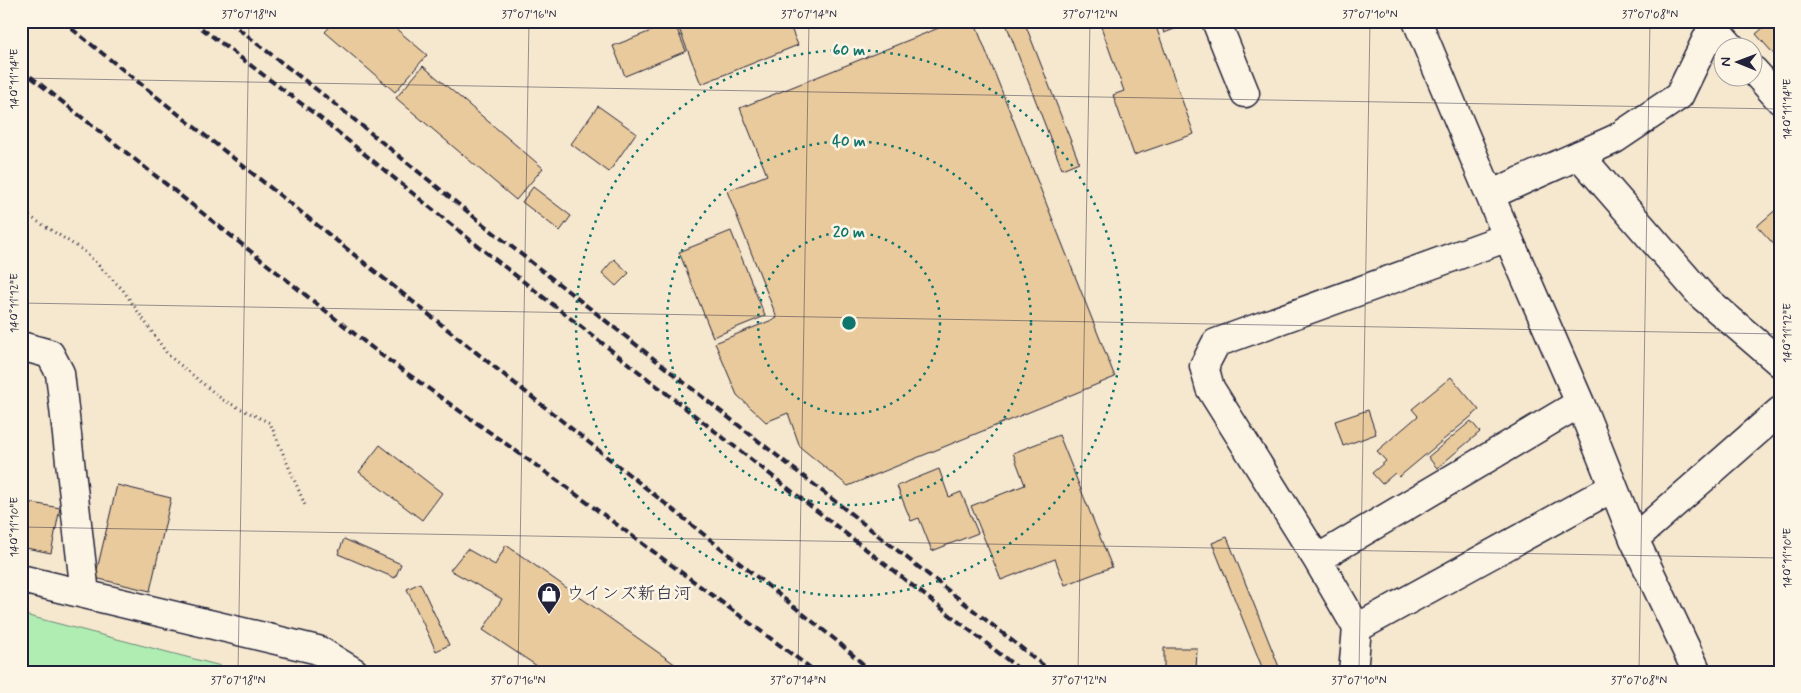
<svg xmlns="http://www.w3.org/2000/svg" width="1801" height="693" font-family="Mynerve,'Klee One',sans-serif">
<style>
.green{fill:#b0edb3;stroke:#698877}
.building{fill:#e9ca9c;stroke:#22223b}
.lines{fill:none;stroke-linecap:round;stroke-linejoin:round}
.minor-casing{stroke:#22223b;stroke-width:31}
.path{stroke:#22223b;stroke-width:3;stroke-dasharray:1 4;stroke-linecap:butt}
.minor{stroke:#fcf5e5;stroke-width:28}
.rail{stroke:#22223b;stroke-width:4;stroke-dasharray:8 4;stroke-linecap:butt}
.ticks{fill:none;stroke:#22223b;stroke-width:1;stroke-opacity:0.45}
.ring{fill:none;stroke:#0f766e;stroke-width:2.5;stroke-dasharray:2.5 5}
.labels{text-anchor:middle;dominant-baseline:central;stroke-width:5;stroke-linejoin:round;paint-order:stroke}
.poi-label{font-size:18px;fill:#22223b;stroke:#fcf5e5;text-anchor:start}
.centre{fill:#0f766e;stroke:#fcf5e5;stroke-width:2.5}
.ring-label{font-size:15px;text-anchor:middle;font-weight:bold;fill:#0f766e;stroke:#fcf5e5;stroke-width:5;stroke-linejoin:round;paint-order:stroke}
.neatline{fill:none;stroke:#22223b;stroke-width:2}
.ticks-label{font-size:12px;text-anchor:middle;fill:#22223b}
</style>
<rect width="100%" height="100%" fill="#f6e8cf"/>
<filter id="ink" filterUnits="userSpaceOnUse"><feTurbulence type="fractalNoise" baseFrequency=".02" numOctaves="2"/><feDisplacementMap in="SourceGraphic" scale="10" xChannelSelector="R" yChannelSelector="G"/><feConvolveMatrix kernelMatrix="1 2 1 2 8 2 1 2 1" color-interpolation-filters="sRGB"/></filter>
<g filter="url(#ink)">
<path class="green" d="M21,614L221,666L224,672H21Z"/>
<path class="building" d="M335,21H387L427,55L395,92L325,32Z
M676,21H788L798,45L701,84Z
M956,21H974L1115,377L848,486L800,447L788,413L766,422L737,395L715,343L777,318L727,191L767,175L740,108Z
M1005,21H1024L1079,162L1062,169Z
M1099,21H1154L1194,134L1134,155L1113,95L1124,91Z
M1160,21H1183L1185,25L1164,33Z
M1771,21H1780V61L1756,34Z
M674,22L686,51L625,76L613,46Z
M423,66L543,168L516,200L396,98Z
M598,106L636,133L609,172L571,144Z
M533,187L571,216L560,231L522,202Z
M1779,207L1780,208V251L1757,226Z
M731,231L765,316L713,337L679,252Z
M614,259L629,273L616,286L602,273Z
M1451,377L1479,410L1399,477L1395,473L1382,484L1372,473L1386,461L1377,451L1418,416L1412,409Z
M1368,410L1376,434L1343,446L1335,421Z
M1471,421L1480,432L1437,468L1428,457Z
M1059,435L1112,567L1065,585L1055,559L1001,580L971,506L1025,485L1013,453Z
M380,445L442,493L422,520L359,472Z
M939,469L949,497L961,492L978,533L932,551L919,518L911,521L897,486Z
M117,485L171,498L150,591L95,578Z
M21,501L60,508L51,553L21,547Z
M1227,537L1281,672H1264L1212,543Z
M344,539L401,564L395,578L338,554Z
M506,545L686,672H546L483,630L502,599L450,570L467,549L495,565Z
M420,583L449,645L436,651L407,589Z
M1164,648H1197L1196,672H1164Z"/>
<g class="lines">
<g class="minor-casing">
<path id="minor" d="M1216,21L1245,93
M1417,21L1500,219L1580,403L1634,539
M1708,21L1732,48
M1754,71L1780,100
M1579,155L1701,295L1780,363
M1490,195L1615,139L1679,96L1713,26
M21,346L50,354L60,373L85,594
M1317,559L1580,403
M21,579L318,650L354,672
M1357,628L1612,488
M1353,672L1357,628L1317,559L1210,388L1204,366L1216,343L1508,237
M1697,672L1634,539L1780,411"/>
</g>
<path class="path" d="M21,211L84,251L123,290L168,355L223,400L270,423L305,505"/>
<use href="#minor" class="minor"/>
<path class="rail" d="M62,21L837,641L872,672
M192,21L319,117L469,239L1023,672
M228,21L330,100L484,225L1052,672
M21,69L380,354L558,481L816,672"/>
</g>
</g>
<path class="ticks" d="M21,78L1780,109M21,303L1780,334M21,527L1780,558M238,672L249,21M518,672L529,21M798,672L809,21M1078,672L1090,21M1359,672L1370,21M1639,672L1650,21"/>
<g class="ring">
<circle cx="849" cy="323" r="91"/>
<circle cx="849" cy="323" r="182"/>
<circle cx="849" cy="323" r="273"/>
</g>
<defs>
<g id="shop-pin" transform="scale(1.25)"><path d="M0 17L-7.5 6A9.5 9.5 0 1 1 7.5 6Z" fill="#22223b" stroke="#fcf5e5"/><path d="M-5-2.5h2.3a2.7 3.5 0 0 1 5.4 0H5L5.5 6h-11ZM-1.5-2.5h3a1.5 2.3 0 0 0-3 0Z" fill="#fff"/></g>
</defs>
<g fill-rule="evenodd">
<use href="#shop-pin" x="549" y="594"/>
</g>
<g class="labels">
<g class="poi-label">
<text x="566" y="594">ウインズ新白河</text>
</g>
</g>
<circle cx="849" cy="323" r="8" class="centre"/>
<g class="ring-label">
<text x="849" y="55">60 m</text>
<text x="849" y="146">40 m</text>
<text x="849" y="237">20 m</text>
</g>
<rect width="1801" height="693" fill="none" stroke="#fcf5e5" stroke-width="55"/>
<g transform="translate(1738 62) rotate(271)"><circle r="24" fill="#fcf5e5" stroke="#a5a1a1"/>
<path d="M0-4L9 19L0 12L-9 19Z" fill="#22223b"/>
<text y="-8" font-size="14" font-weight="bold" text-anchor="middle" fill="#22223b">N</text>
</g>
<rect x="28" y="28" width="1746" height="638" class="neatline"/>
<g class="ticks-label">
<text x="249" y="18">37°07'18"N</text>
<text x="529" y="18">37°07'16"N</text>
<text x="809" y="18">37°07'14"N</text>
<text x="1090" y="18">37°07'12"N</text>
<text x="1370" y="18">37°07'10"N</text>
<text x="1650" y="18">37°07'08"N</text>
<text transform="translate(14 79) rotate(-90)" y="4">140°11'14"E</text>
<text transform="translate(1787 109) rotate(-90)" y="4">140°11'14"E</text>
<text transform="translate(14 303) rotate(-90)" y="4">140°11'12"E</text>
<text transform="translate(1787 333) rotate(-90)" y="4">140°11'12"E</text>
<text transform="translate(14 527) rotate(-90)" y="4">140°11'10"E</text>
<text transform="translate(1787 558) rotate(-90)" y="4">140°11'10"E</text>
<text x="238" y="684">37°07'18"N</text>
<text x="518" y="684">37°07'16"N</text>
<text x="798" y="684">37°07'14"N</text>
<text x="1079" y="684">37°07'12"N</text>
<text x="1359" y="684">37°07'10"N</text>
<text x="1639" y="684">37°07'08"N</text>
</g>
</svg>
